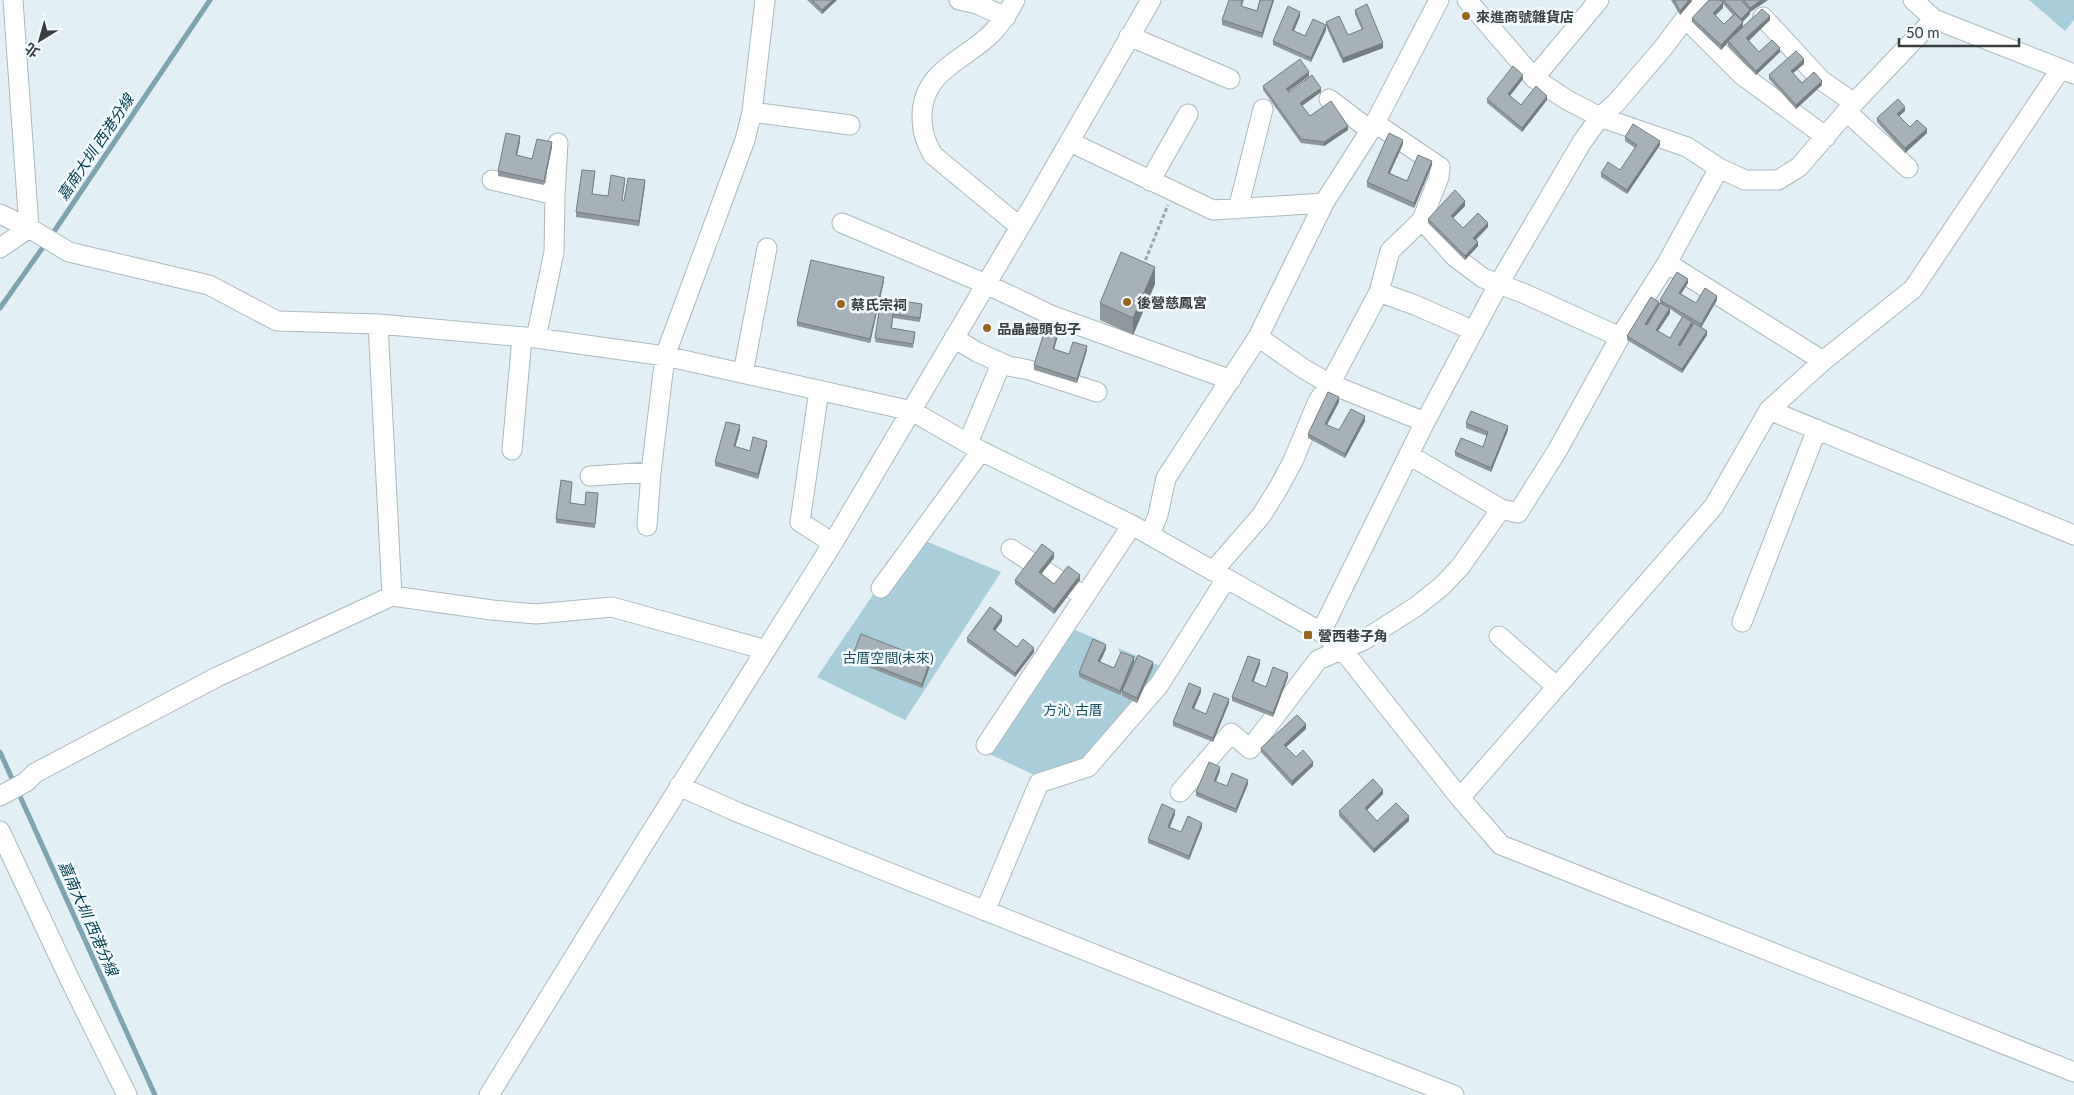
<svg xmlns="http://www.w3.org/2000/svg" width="2074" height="1095" font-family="Lato,'Noto Sans TC',sans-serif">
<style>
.green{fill:#a8cedc}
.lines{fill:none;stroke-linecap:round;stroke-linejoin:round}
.stream{stroke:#7ea3b1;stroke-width:5}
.minor-casing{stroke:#acb9be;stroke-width:21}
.path{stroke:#9ca6aa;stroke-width:3;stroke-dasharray:4 2.5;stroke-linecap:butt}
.minor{stroke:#fff;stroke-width:19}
.wall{fill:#8f999d;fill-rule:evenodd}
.shaded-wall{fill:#747d80}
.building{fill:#a6b2b7;stroke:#747d80}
.poi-dot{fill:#98661a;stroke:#f4fcff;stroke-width:2}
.labels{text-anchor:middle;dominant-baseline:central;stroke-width:5;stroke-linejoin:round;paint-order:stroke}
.poi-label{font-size:14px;font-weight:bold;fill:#393e40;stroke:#f4fcff;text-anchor:start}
.park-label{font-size:14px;fill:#194e5e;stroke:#f4fcff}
.water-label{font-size:15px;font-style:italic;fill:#013c4c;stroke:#f4fcff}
</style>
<rect width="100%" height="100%" fill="#e2eff4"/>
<path class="green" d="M2029,0H2074V20L2065,31Z
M913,536L1001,572L905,720L817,677Z
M1071,628L1105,643L1106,649L1098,666L1114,672L1121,656L1118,648L1165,668L1081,765L1041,778L985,752Z"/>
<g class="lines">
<path class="stream" d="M51,236L210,0
M0,308L46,243
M0,752L155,1095"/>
<g class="minor-casing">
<path id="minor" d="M959,0L977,4L1006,17
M1015,0C1008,13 1001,24 991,34C963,61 923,71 922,115C922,131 925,141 933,155L1020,227
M1467,0L1534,78L1567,100L1600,117L1687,147L1719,168L1745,180H1778L1799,167L1854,103L1934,19
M1913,0L1934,19L2074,74
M1763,17L1821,80L1854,103
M1686,19L1742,75L1826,137
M1129,36L1230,79
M1534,78L1599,0
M1329,99L1370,130
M752,112L850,125
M1847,112L1908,168
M1070,142L1213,210L1324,203
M492,180L555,195
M1150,181L1188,114
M1238,209L1263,109
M0,214L29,228L69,252L209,285L277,321L378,324L536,338L665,356L912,411L981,451L1132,525L1321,632L1342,649L1460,798L1501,845L2074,1072
M1422,220L1455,257L1483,278L1523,293L1620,337
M842,223L986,284L1053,316L1231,380
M0,248L29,228L13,0
M1667,263L1823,361
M1379,292L1415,305L1474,331
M378,324L392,596L492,610L536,614L612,607L766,650
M1258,337L1304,369L1330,384L1425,422
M536,338L554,252L555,195L558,143
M954,338L977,352L1008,366L1029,370L1097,392
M743,373L767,248
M819,390L800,522L833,543
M1769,410L2074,535
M968,443L998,371
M512,450L522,337
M1409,455L1501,509
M590,476L651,472
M647,526L651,472L665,356L745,140L752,112L765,0
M1150,535L1158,515L1166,478L1258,337L1324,203L1375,123L1439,0
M1011,549L1079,593
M1213,571L1261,516L1279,487L1293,461L1318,401L1330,384L1379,292L1390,251L1422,220L1439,177L1440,167L1375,123
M881,588L981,451
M1742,622L1817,429
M1321,632L1425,422L1498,285L1582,142L1600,117L1616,103L1663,48L1699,0
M1499,636L1557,687
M986,745L1132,525
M679,786L737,812L1255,1018L1454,1095
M1180,792L1231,733L1250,749L1318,660L1364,640L1417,606L1442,586L1460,567L1501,509L1518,513L1557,451L1620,337L1667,263L1719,168
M0,796L26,782L35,773L217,677L392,596
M1460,798L1714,506L1769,410L1823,361L1913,289L2060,70
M0,831L70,980L127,1095
M985,911L1039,783L1088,767L1159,685L1226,579
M489,1095L640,850L833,543L1033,205L1151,0"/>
</g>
<path class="path" d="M1143,266L1168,205"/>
<use href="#minor" class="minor"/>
</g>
<path class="wall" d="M807,0H837L822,14Z
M1229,0H1244L1242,6L1257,11L1260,0H1274L1262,38L1222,25V20Z
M1671,0H1692V1L1680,15Z
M1709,0H1768L1750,12V14L1743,22V27L1770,20L1749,41L1759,52H1780L1756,75L1728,46V42L1721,50L1692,22V18ZM1723,4L1733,15L1724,24L1715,15L1723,8Z
M1355,10L1383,48L1343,63L1326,26V22L1348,35L1362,30L1355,14Z
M1300,16L1294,31L1305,36L1326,30L1311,62L1273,45V41Z
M1804,64L1793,73L1802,83L1822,85L1796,109L1769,79V75Z
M1309,76L1288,91L1289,92H1321L1302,106L1310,116L1348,130L1324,146L1301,143L1263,90V86Z
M1523,79L1510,96L1521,105L1547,100L1522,132L1487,103V99Z
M1905,111L1899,116L1910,127L1927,133L1905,153L1877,122V118Z
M1625,137L1660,145L1627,194L1601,177V173L1620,170L1635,148L1625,141Z
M520,141L517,155L532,159L552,147L544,185L498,176V171Z
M1403,144L1390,173L1407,181L1432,165L1414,208L1367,187V182Z
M595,176L592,194L608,196L625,182L622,200L624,201L645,185L639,226L576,217V212Z
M1465,206L1453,218L1463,228L1488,227L1476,240L1478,246L1465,260L1428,223V219Z
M884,281L870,343L797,326V322Z
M1688,283L1681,294L1696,303L1717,300L1701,327L1707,335L1682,373L1627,340V336L1659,305L1660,303V300ZM1670,309L1682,317L1670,338L1658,331L1670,313Z
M1155,284L1133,335L1100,320V303Z
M881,298L922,308L920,322L893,318L892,328L915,336L913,348L875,342Z
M1059,332L1054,349L1069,354L1087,350L1077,383L1034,370V365Z
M1339,402L1327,425L1339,430L1365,421L1345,458L1308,438V434Z
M1466,423L1508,430L1491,472L1455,456V452L1483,447L1487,436L1466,428Z
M740,430L735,447L750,451L767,445L758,479L715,466V462Z
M572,486L570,503L585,505L598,498L595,528L556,523V519Z
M1054,558L1041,574L1054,584L1080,580L1054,614L1015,584V580Z
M1002,621L995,631L1017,647L1034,652L1015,677L967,642V638Z
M1106,649L1100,662L1114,668L1134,662L1120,695L1079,677V673Z
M852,657L930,666L922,688L852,661Z
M1260,664L1253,682L1266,687L1288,677L1273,717L1232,701V697Z
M1153,667L1137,703L1122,696V691Z
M1201,692L1194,709L1206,714L1229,703L1213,742L1173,726V722Z
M1306,729L1286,747L1296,757L1313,766L1292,786L1261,752V748Z
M1220,771L1216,782L1227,786L1248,784L1236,813L1196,796V792Z
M1383,794L1367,810L1377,821H1409L1374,853L1339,816V811Z
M1175,814L1170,827L1181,832L1202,827L1189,860L1148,843V839Z"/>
<path class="shaded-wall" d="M833,0H837L822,14V10Z
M1273,0H1274L1262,38V33Z
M1689,0L1692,1L1680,15V11Z
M1761,0H1768L1750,12V14L1741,23V19L1750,10V8Z
M1723,3V8L1713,18V13Z
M1300,12V16L1292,35V30Z
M1770,16V20L1746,43V38Z
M1743,22V27L1721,50V45Z
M1326,25V30L1311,62V58Z
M1383,43V48L1343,63V58Z
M1780,48V52L1756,75V71Z
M1804,59V64L1791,75V71Z
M1309,72V76L1286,93V89Z
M1523,75V79L1508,98V94Z
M1822,81V85L1796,109V105Z
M1321,88V92L1300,107V103Z
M1547,96V100L1522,132V128Z
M1905,107V111L1897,118V114Z
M1348,126V130L1324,146V142Z
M1927,129V133L1905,153V148Z
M520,136V141L516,160V155Z
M1403,140V144L1388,177V173Z
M1660,141V145L1627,194V190Z
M552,142V147L544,185V181Z
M1432,161V165L1414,208V203Z
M645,180V185L639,226V221Z
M1465,201V206L1451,220V216Z
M1488,223V227L1473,242V238Z
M1478,242V246L1465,260V256Z
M1155,267V284L1133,335V318Z
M884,277V281L870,343V339Z
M1688,279V283L1679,297V293Z
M1717,296V300L1701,328V324Z
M1659,302V306L1645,328V324Z
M1670,308V313L1656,334V330Z
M1692,322V327L1678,349V345Z
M1059,327V332L1053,353V349Z
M1707,331V335L1682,373V369Z
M1087,346V350L1077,383V379Z
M1339,397V402L1325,428V424Z
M1365,416V421L1345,458V454Z
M740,425V430L734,451V446Z
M1508,426V430L1491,472V468Z
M767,441V445L758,479V474Z
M1054,553V558L1039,577V572Z
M1080,575V580L1054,614V609Z
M1002,616V621L993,633V629Z
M1106,645V649L1098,666V661Z
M1034,648V652L1015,677V673Z
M1134,657V662L1120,695V691Z
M1260,660V664L1252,686V681Z
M930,661V666L922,688V684Z
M1153,662V667L1137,703V698Z
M1288,673V677L1273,717V713Z
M1201,688V692L1192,713V708Z
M1229,699V703L1213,742V738Z
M1306,724V729L1284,749V745Z
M1313,762V766L1292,786V781Z
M1220,767V771L1214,785V781Z
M1248,780V784L1236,813V809Z
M1383,790V794L1365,812V808Z
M1175,810V814L1168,831V827Z
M1409,816V821L1374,853V849Z
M1202,823V827L1189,860V856Z"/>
<path class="building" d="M812,0H833L822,10Z
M1229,0H1242L1241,6L1257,11L1260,0H1273L1262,33L1222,20Z
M1674,0H1689L1680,11Z
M1709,0H1720L1723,3L1713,13L1724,24L1735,14L1743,22L1721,45L1692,18Z
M1723,0H1741L1750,10L1741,19Z
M1744,0H1761L1750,8Z
M1367,4L1383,43L1343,58L1326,22L1339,16L1348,35L1363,29L1355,10Z
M1288,6L1300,12L1292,30L1305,36L1313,19L1326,25L1311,58L1273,41Z
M1762,9L1770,16L1746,38L1759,52L1772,40L1780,48L1756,71L1728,41Z
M1796,51L1804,59L1791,71L1802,83L1814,72L1822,81L1796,105L1769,75Z
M1300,59L1309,72L1286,89L1289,92L1312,75L1321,88L1300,103L1310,116L1331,101L1348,126L1324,142L1301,139L1263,86Z
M1513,66L1523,75L1508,94L1521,105L1536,86L1547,96L1522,128L1487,99Z
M1898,99L1905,107L1897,114L1910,127L1917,120L1927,129L1905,148L1877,118Z
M1633,124L1660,141L1627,190L1601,173L1608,162L1620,170L1637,145L1625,137Z
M506,133L520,136L516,155L532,159L537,139L552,142L544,181L498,171Z
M1389,133L1403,140L1388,173L1407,181L1418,155L1432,161L1414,203L1367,182Z
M582,170L595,171L592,194L608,196L611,175L625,178L622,200L624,201L628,178L645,180L639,221L576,212Z
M1455,190L1465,201L1451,216L1463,228L1478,213L1488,223L1473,238L1478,242L1465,256L1428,219Z
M1121,252L1155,267L1133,318L1100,303Z
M811,260L884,277L870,339L797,322Z
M1677,272L1688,279L1679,293L1696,303L1705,288L1717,296L1701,324L1660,300Z
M1651,297L1659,302L1645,324L1647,325L1660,303L1670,308L1656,330L1670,338L1683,316L1692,322L1678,345L1680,346L1694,323L1707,331L1682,369L1627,336Z
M881,298L922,304L920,318L893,314L891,328L915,332L913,344L875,338Z
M1047,323L1059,327L1053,349L1069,354L1073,342L1087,346L1077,379L1034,365Z
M1328,392L1339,397L1325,424L1339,430L1351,409L1365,416L1345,454L1308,434Z
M1471,411L1508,426L1491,468L1455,452L1461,438L1483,447L1488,432L1466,423Z
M726,422L740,425L734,446L750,451L753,437L767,441L758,474L715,462Z
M561,480L572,482L570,503L585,505L586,492L598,493L595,524L556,519Z
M1042,544L1054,553L1039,572L1054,584L1068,566L1080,575L1054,609L1015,580Z
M990,607L1002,616L993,629L1017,647L1023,639L1034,648L1015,673L967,638Z
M861,634L930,661L922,684L852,657Z
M1093,639L1106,645L1098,661L1114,668L1121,652L1134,657L1120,691L1079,673Z
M1138,655L1153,662L1137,698L1122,691Z
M1248,656L1260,660L1252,681L1266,687L1273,667L1288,673L1273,713L1232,697Z
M1189,683L1201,688L1192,708L1206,714L1214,693L1229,699L1213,738L1173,722Z
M1297,715L1306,724L1284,745L1296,757L1303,750L1313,762L1292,781L1261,748Z
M1209,762L1220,767L1214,781L1227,786L1232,773L1248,780L1236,809L1196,792Z
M1373,779L1383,790L1365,808L1377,821L1396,803L1409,816L1374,849L1339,811Z
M1162,804L1175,810L1168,827L1181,832L1188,816L1202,823L1189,856L1148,839Z"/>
<g class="poi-dot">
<circle cx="1466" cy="16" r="5"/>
<circle cx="1127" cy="302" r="5"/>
<circle cx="841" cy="304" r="5"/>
<circle cx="987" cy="328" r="5"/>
<rect x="1303" y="630" width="10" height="10" rx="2.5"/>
</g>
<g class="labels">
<g class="poi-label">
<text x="1476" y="16">來進商號雜貨店</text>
<text x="1137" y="302">後營慈鳳宮</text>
<text x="851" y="304">蔡氏宗祠</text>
<text x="997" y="328">品晶饅頭包子</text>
<text x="1318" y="635">營西巷子角</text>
</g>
<g class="park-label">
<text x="888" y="657">古厝空間(未來)</text>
<text x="1073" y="709">方沁 古厝</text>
</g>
<g class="water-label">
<text transform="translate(95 147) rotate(-56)">嘉南大圳 西港分線</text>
<text transform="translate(89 918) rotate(66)">嘉南大圳 西港分線</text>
</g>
</g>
<g transform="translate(40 40) rotate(217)" stroke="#f4fcff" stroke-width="4" paint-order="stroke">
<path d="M0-4L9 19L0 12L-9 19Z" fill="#393e40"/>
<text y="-8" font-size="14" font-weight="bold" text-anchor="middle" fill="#393e40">北</text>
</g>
<path d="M1899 38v8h120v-8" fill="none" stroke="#393e40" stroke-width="2.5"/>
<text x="1906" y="38" font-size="15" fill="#393e40" stroke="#f4fcff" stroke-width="4" paint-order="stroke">50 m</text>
</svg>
